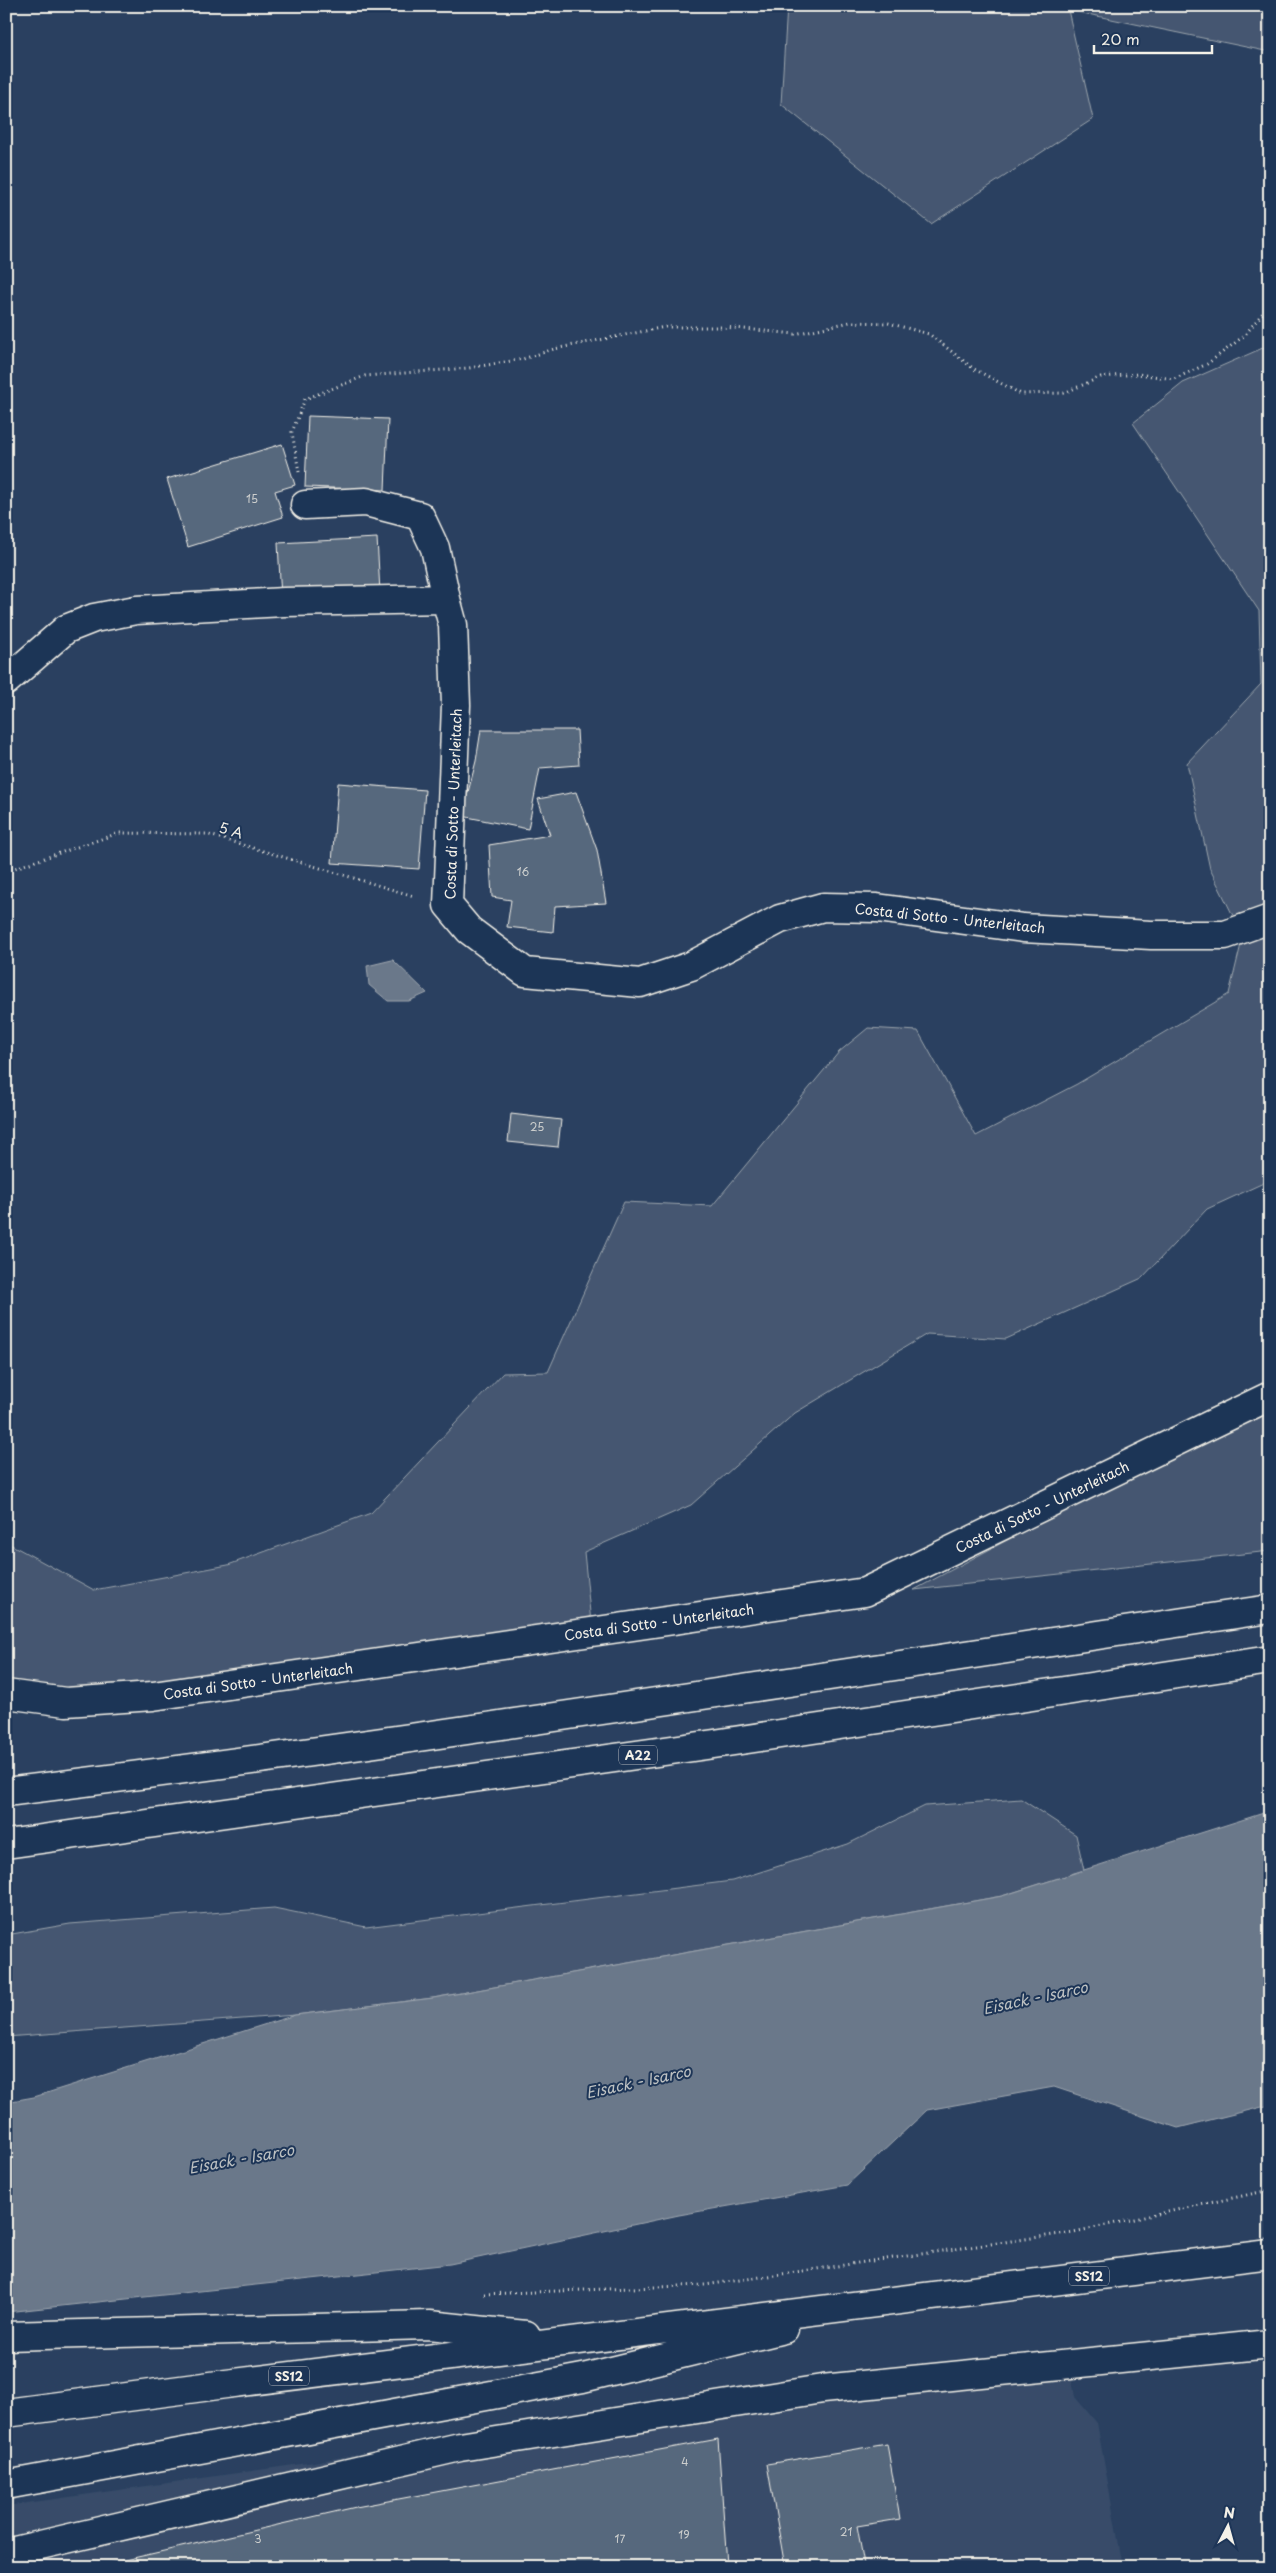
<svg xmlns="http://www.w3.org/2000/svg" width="1276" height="2573" font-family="'Playpen Sans',sans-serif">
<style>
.built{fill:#374c69}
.green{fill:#445771;stroke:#9ca4ac}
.water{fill:#6a788a;stroke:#a1a8b0}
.building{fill:#56677d;stroke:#f4f1e8}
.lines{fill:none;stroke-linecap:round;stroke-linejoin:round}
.minor-casing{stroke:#f4f1e8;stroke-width:31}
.major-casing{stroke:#f4f1e8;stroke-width:31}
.highway-casing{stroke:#f4f1e8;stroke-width:31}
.path{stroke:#f4f1e8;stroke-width:3;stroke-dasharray:1 4;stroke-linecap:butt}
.minor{stroke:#1d3557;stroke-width:28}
.major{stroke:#1d3557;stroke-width:28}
.highway{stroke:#1d3557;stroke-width:28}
.labels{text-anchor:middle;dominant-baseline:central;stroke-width:4;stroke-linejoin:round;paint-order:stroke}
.number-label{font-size:11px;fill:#cccecd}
.shield{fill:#1d3557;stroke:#b4b9bc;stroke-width:1}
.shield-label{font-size:12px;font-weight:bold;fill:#f4f1e8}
.street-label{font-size:14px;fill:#f4f1e8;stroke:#1d3557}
.water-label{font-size:15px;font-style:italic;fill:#bdc1c2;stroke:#1d3557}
</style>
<rect width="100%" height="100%" fill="#2a4060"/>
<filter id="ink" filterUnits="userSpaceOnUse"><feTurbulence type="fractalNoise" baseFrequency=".02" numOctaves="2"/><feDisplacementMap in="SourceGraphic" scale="10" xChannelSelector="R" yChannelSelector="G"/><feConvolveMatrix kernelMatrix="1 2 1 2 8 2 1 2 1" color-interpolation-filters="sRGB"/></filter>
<g filter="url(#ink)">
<path class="built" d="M1068,2357L1075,2397L1097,2423L1123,2567H6V2506L308,2463L697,2395Z"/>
<path class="green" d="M787,6H1270V52L1068,10L1093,119L931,224L781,104Z
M1265,347L1270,350V1180L1207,1209L1142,1278L1006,1339L927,1334L795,1413L691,1505L584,1552L591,1623L115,1689L45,1690L6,1683V1542L94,1590L228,1565L371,1513L503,1373L548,1372L624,1202L712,1206L839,1052L868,1028L918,1031L976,1136L1077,1084L1229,994L1243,936L1210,869L1187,763L1261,684L1259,611L1133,423L1183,383Z
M1270,1399V1551L914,1590Z
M1021,1799L1076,1835L1084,1870L1002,1896L433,1998L295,2015L6,2037V1935L70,1924L274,1908L366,1927L732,1881L848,1844L925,1806Z"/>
<path class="water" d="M392,960H393L427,993L409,1001H388L369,985L367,966Z
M1270,1811V2105L1178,2128L1054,2087L927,2110L847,2185L679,2215L450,2264L6,2312V2102L34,2097L295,2015L433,1998L1002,1896Z"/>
<path class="building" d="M308,416L388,419L385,490L305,487Z
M282,444L295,485L275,491L283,517L188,547L167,479Z
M377,538L380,592L281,598L278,543Z
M481,730H577L579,765L540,768L528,829L462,816L476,761Z
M338,783L425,790L419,869L332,863Z
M576,792L597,850L606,903L555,906L553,932L507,927L511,900L492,897L489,845L550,835L538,799Z
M511,1114L561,1120L558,1147L508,1142Z
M718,2439L727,2565L94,2567L356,2507Z
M887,2444L900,2519L857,2526L864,2564L847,2567H785L767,2464Z"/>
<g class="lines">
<g class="minor-casing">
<path id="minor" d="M305,505L366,502L420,516L435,548L446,599
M6,681L66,629L94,618L136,610L284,602L446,599L453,625L456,705L448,905L469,930L525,972L640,983L691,966L780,919L823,907L877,908L1023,928L1151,935H1225L1270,919
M6,1694L66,1702L153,1696L865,1592L1270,1396
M6,2553L460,2447L822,2389L1270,2344"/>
</g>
<g class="major-casing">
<path id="major" d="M6,2336L429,2325L526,2335
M6,2413L226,2384L1270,2254
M6,2485L583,2378L784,2329"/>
</g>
<g class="highway-casing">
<path id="highway" d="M6,1792C429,1740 849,1672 1270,1609
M6,1844L714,1744L1270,1660"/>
</g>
<path class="path" d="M299,472L292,432L305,399L365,376L469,368L523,359L554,349L665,327H724L795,334L850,322L888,323L929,334L974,369L1021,394L1064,393L1101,377L1138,374L1174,379L1207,364L1244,336L1270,304
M6,871L119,833L206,834L414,896
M484,2294L705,2285L1074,2232L1270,2190"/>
<use href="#minor" class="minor"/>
<use href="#major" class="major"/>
<use href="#highway" class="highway"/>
</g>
</g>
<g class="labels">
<g class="number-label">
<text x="252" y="498">15</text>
<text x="523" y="871">16</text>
<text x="537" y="1126">25</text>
<text x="685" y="2461">4</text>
<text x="846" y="2531">21</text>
<text x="684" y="2534">19</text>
<text x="258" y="2538">3</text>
<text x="620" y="2538">17</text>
</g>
<g class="shield">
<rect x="619" y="1745.5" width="38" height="19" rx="4"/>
<rect x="1069" y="2266.5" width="40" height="19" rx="4"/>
<rect x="269" y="2366.5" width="40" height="19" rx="4"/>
</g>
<g class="shield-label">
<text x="638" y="1755">A22</text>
<text x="1089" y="2276">SS12</text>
<text x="289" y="2376">SS12</text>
</g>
<g class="street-label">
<text transform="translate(453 804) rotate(-88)">Costa di Sotto - Unterleitach</text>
<text transform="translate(231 830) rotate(17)">5 A</text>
<text transform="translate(950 918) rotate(6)">Costa di Sotto - Unterleitach</text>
<text transform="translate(1042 1507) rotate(-26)">Costa di Sotto - Unterleitach</text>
<text transform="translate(659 1622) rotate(-8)">Costa di Sotto - Unterleitach</text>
<text transform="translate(258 1681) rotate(-8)">Costa di Sotto - Unterleitach</text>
</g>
<g class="water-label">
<text transform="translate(1035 1997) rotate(-12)">Eisack - Isarco</text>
<text transform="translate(638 2081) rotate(-12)">Eisack - Isarco</text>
<text transform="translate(241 2158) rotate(-10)">Eisack - Isarco</text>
</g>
</g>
<rect width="1276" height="2573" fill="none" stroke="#1d3557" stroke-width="25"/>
<rect x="12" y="12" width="1251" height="2548" fill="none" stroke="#f4f1e8" stroke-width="2" filter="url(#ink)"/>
<g transform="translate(1228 2526) rotate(6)" stroke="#1d3557" stroke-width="4" paint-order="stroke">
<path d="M0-4L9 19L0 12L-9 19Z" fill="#f4f1e8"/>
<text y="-8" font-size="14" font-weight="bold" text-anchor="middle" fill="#f4f1e8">N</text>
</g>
<path d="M1094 45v8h118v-8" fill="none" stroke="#f4f1e8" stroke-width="2.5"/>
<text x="1101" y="45" font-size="15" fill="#f4f1e8" stroke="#1d3557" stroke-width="4" paint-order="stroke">20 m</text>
</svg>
